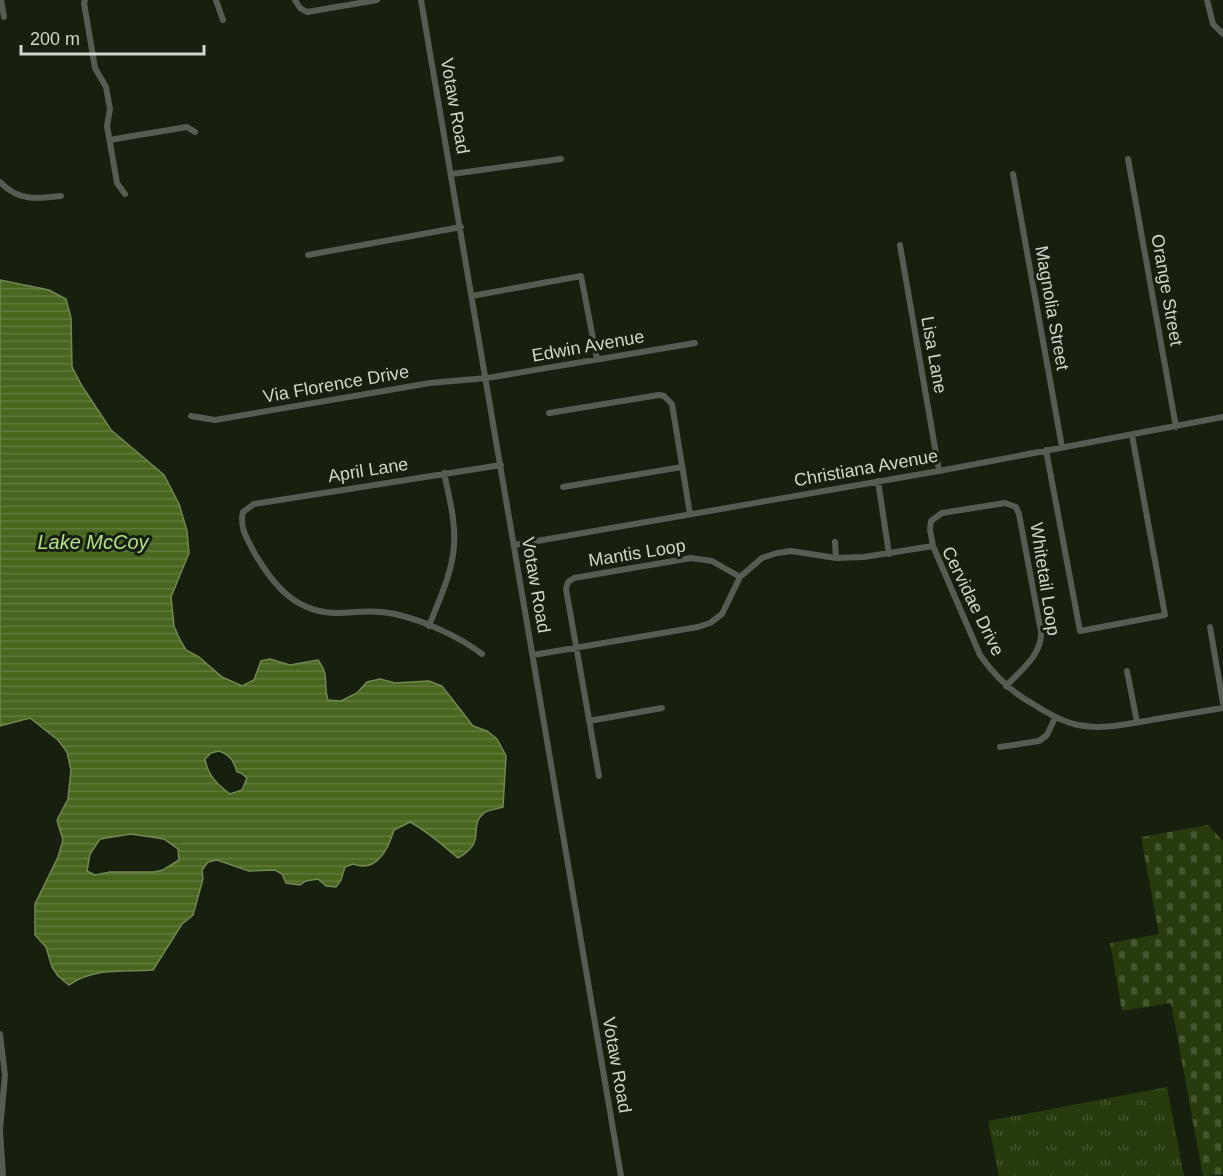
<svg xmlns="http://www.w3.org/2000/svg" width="1223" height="1176" font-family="Helvetica,sans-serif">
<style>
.grass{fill:url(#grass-tufts)}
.cemetery{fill:url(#cemetery-stones)}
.water{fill:url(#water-rules);stroke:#728852;stroke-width:1.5;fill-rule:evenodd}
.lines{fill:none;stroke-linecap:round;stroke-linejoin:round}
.minor{stroke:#575c53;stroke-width:6}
.labels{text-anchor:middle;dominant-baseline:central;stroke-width:6;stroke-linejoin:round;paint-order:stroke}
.street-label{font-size:18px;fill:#d0d6cb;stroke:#171f0f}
.water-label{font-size:20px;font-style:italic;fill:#b4e17f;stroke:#171f0f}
</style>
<defs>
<pattern id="grass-tufts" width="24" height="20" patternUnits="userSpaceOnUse" patternTransform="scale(1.5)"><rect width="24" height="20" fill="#283b0d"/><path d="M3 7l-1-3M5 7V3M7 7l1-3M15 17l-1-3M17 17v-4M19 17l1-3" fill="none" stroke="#46572f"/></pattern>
<pattern id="cemetery-stones" width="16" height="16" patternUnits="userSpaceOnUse" patternTransform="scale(1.5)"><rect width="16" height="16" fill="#283b0d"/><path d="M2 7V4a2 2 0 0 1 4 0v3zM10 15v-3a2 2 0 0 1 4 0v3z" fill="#46572f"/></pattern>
<pattern id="water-rules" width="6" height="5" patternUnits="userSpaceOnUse" patternTransform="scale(1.5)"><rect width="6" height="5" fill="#49661e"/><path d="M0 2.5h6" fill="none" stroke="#627b3d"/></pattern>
</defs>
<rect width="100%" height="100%" fill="#171f0f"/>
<path class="grass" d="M1167,1087L1184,1176H999L988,1121Z"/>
<path class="cemetery" d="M1208,825L1223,841V1175L1203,1176L1171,1003L1122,1011L1110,943L1159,934L1141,837Z"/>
<path class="water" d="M0,280L49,290L66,299L71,318L72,367L82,386L111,430L164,475L179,504L187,531L189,553L171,597L174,626L180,640L186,650L199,657L222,677L242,686L254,680L261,661L270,659L290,665L318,660C331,678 322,683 328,700L341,701L357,693L367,682L380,679L395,683L429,681L442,686L473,726L487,731L497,739L506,756L503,807C497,809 488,810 484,813C467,827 488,842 458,858C443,845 427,831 410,822L394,830C388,849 377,873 353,864L345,867L341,880L336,887L326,886L318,879L306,881L300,885L286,883L282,874L275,870L249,871L217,860L208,862L202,870L203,879L193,915L182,924L153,970C124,972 94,967 69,985L58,976L52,967L46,947L35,935V904L58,857L63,840L57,820L68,799L71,770L67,752L58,740L30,718L0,726ZM219,751C230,755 234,761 237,772L241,773L247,778L242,790L230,794C217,784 208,776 205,759L211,753ZM131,834L164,839L178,849L179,860L163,870L154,872H110L95,875L87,871L90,854L100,839Z"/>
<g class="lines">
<path class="minor" d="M1,0L4,17
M85,0L84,3L95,68L106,87L110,109L107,126L117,183L125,194
M216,0L223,20
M295,0L300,8L307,12L377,0
M421,0L621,1176
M1207,0L1213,24L1223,34
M109,140L187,127L195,132
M1128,159L1176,427
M452,174L561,159
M1013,174L1062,447
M0,182C18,201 36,199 61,196
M900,245L939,471
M308,255L461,227
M472,296L581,276L597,359
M549,413L659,395L664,396L672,404L690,514
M191,416L215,420L430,383L487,378L695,343
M1046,450L1080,631L1165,615L1132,435
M878,481L889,554
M563,487L682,467
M835,542L836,558
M514,545L939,471L1223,417
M429,626C439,600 452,574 454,546C456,522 449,497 444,473
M1210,627L1223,703
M482,654C458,636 425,621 395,614C377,610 359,612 340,613C298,614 275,588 255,554C248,540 239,528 243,512L254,504L501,465
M533,655L698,627L710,623L722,614L740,577L762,558L777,553L791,551L836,558L864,557L933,546
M1127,671L1137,722
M1006,686C1021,670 1042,655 1041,632L1019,514L1016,507L1005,503L942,513L931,521L930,530L933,546L980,655C994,675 1011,692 1033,704C1047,713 1062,722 1078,725C1103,730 1126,724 1151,720C1175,716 1199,712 1223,708
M589,721L662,708
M1000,747L1039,741L1047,735L1055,718
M599,776L566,589L568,582L574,578L691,558L712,561L740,577
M0,1034L5,1075L0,1130
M0,1130L3,1176"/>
</g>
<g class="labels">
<g class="street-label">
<text transform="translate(455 106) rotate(80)">Votaw Road</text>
<text transform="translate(1167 290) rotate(80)">Orange Street</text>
<text transform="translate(1052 308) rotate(80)">Magnolia Street</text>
<text transform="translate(588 346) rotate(-10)">Edwin Avenue</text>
<text transform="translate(934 355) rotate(80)">Lisa Lane</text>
<text transform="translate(336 384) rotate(-10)">Via Florence Drive</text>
<text transform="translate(866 468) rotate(-10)">Christiana Avenue</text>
<text transform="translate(368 470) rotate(-9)">April Lane</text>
<text transform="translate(637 553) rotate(-9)">Mantis Loop</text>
<text transform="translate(1045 579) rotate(81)">Whitetail Loop</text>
<text transform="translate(536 585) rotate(80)">Votaw Road</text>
<text transform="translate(973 601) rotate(64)">Cervidae Drive</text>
<text transform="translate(617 1065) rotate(80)">Votaw Road</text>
</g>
<g class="water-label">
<text x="93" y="542">Lake McCoy</text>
</g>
</g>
<path d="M21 45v9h183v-9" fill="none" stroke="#d0d6cb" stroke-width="3"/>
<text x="30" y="45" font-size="18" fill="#d0d6cb" stroke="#171f0f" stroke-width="4.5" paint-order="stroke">200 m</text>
</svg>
